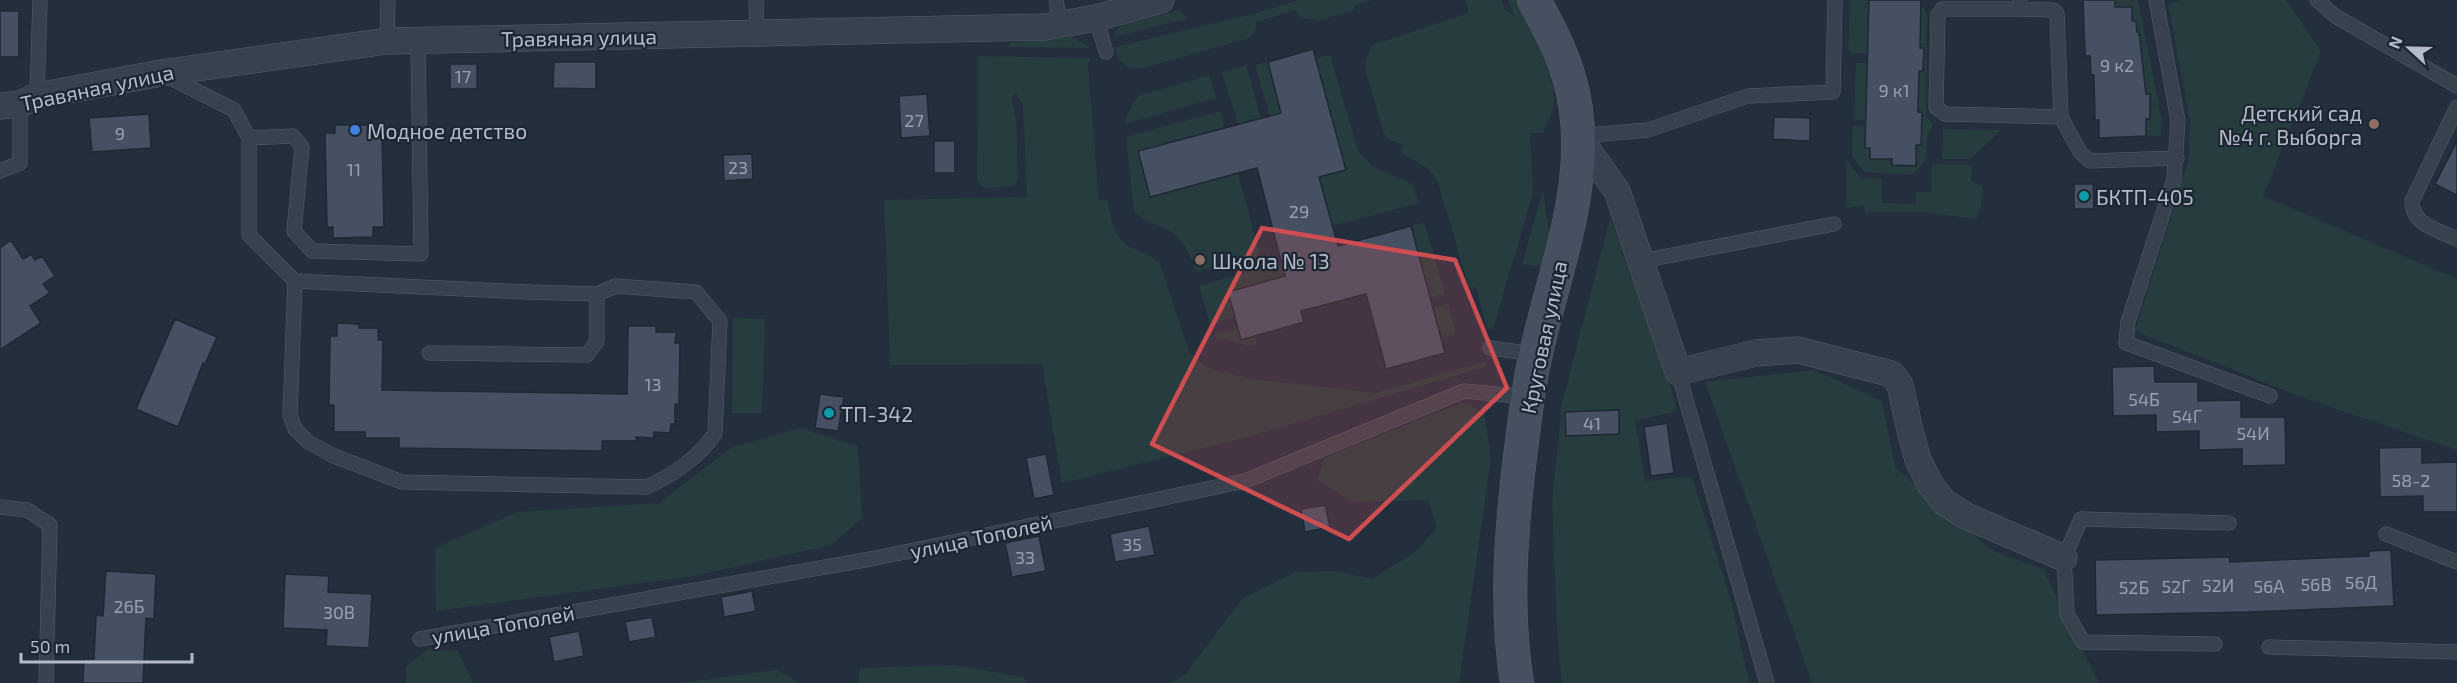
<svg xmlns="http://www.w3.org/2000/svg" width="2457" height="683" font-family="'Exo 2',sans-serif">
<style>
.green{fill:#263c3f}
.building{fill:#455162;stroke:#1f2835;stroke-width:1.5}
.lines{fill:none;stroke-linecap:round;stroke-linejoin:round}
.lane-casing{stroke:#565f6c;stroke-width:15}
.street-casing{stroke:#565f6c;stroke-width:27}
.secondary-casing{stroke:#565f6c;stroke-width:34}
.lane{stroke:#38414e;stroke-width:14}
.street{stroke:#38414e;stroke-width:26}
.secondary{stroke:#465061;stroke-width:33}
.marked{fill:#ce4d50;fill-opacity:0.2;stroke:#ce4d50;stroke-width:4.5;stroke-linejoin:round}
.education-dot{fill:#8d6e63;stroke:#1d2633;stroke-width:2}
.shop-dot{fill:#3f7fe0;stroke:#1d2633;stroke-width:2}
.culture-dot{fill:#0f9aa8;stroke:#1d2633;stroke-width:2}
.labels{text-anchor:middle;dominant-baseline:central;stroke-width:4.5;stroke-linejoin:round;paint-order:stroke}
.number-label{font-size:18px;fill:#98a1af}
.street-label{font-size:21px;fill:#b4bcc9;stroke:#1d2633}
.poi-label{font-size:21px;fill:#b4bcc9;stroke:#1d2633;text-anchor:start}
</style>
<rect width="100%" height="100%" fill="#242f3e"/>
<path class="green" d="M1299,0H1373L1355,5L1354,10L1318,21L1300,17L1295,10L1256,22C1257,31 1255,35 1246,39L1143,68C1128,71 1117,62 1114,47L1119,46L1253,14Z
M1466,0H1501L1505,10L1515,17L1508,0H1517C1529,23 1556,77 1554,102C1554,112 1547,123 1543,133H1530L1533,193L1493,329L1487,328L1476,287L1469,288L1438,182C1429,167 1417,161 1401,153L1404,145L1388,139L1384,134L1366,72L1365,63L1372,45L1469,13Z
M1850,0H1869L1868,53H1853L1848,49Z
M2115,0H2138L2162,121L2161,136H2146V119L2150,118V94H2146L2139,33L2137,32L2136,21H2132V7H2115Z
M2183,0H2286L2321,51L2263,196L2457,279V450L2296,395L2135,331L2189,158L2190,121L2168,4Z
M1920,8H1924L1927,15L1926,116L1933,125L1927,136L1926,160L1913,175L1865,172L1852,156L1853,126H1865V148H1870L1871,159H1892L1893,165H1916L1919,98H1913L1918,71H1923L1924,49L1920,48V37H1916Z
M1179,10L1187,19L1114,37L1115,32L1121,25Z
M1073,37L1090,48L1006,47L1013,42Z
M1330,55L1358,151L1372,166L1412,184L1419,203L1332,226L1319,177L1315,58Z
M978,56L1091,58L1088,65L1099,200H1107C1110,215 1115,240 1130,247C1141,252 1152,255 1160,264L1189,352L1197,360L1208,368L1253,379L1376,393L1486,361L1485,367L1248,437L1062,483L1042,364L890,365L884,200L1027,197L1023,105L1015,92L1012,101L1016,119L1018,179L1015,186L984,188L977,180Z
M1268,62L1281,113L1270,116L1255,65Z
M1856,63H1867V74L1875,103H1866V120H1854Z
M1246,65L1261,118L1238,124L1222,72Z
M1209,75L1216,98L1125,124L1127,115L1138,96Z
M1220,111L1225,128L1138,151L1238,173L1260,255L1196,272C1192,258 1184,241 1171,232C1158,223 1145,224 1134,211L1126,137Z
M1943,129L2001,130L1970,159H1942Z
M1846,159L1861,178L1882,179V203L1916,204V192H1931L1932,164L1972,165L1971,181L1983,188L1981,207L1976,219L1920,212H1865L1864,205L1846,208Z
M1543,190L1550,237L1542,267L1522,264Z
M1610,218L1672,390L1677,411L1635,421L1645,481L1692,477L1731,600L1749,683H1562L1558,648L1552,503L1562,404Z
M1424,222L1445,293L1430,298L1411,226Z
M1282,262L1286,276L1228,292L1234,317L1210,324L1199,286Z
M1448,304L1456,334L1442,339L1433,308Z
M733,318L765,319L762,413H732Z
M1237,328L1241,339L1257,335L1255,345L1251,346L1218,339L1214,334Z
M1814,370L1882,401L1895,467L1991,550L2043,569L2099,683H1812L1705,382Z
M1461,403L1484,412L1491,458L1459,683H1169L1184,676L1243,598L1295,572L1337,571L1372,579L1418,550L1437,527L1428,500L1352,502L1317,480L1324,458Z
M801,428L858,447L862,518L831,545L694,576L436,611L435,548L517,512L659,503L732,447Z
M428,649L458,651L473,683H406V666Z
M954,665L1023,677L1027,683H858L860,668Z
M777,670L799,683H680Z"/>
<path class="building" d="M1869,0H1921L1920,48H1924L1923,71H1919L1918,112H1922L1921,145H1916V166L1892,165V159H1870V148H1865Z
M2083,0H2115V7H2132V21H2136L2137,32H2139L2146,94H2150V119H2146V136L2099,138V120H2095L2094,75H2091L2090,56H2085Z
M0,11H19V57H0Z
M1313,49L1346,170L1319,177L1338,246L1411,226L1445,353L1386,369L1366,294L1301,311L1304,322L1241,340L1228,292L1285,276L1257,168L1150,197L1138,151L1281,113L1268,62Z
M554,62H596V89L553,88Z
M450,64H477V89H450Z
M927,94L930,136L901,138L899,96Z
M149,114L151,148L92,152L89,118Z
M1774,117L1810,118V141L1773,139Z
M335,125H377V134H382L384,227H373V237L333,238V227H327L325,133H335Z
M934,141H955V173H934Z
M2457,141V195L2435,184Z
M752,154L753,179L724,181L723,155Z
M2074,184H2093L2094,209H2074Z
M11,240L23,259L31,254L35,260L42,256L55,276L43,284L50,293L30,306L41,323L0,350V248Z
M175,319L217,337L205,364L203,363L178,427L136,409Z
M337,323L359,324V328H378V340H383L382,390L627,394L628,326H656V332H676L675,343H680L679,404H675V424H671L670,433L654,432V438L636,437V441H602V451L399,448V438H365V432H334V405H329L330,336H337Z
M2154,366L2155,382H2198V401L2241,400V417H2285L2286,465L2242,466V449L2199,450V431L2156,432V415L2113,416L2112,367Z
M820,394L844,397L838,431L815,428Z
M1619,410V434L1566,436L1565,412Z
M1667,423L1674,473L1651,476L1644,427Z
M2422,447V463L2457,462V512H2423V496L2380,497L2379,448Z
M1046,454L1054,495L1034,499L1026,458Z
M1325,505L1330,527L1305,532L1301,509Z
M1149,526L1155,555L1115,562L1110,534Z
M1039,536L1046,571L1012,577L1005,543Z
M2391,550L2394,606L2250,612L2096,615L2095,560L2229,557L2230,562L2369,556V551Z
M106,571L156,574L154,619L146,618L143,683H83L84,659H94L96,615L103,616Z
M285,574L329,576L328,592L372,594L369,648L326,646L327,630L283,628Z
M752,591L756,611L724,617L721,597Z
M652,617L656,637L629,642L625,622Z
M579,631L584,656L554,662L549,637Z"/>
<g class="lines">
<g class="lane-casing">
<path id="lane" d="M756,0L757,33
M1056,0L1060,24
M2020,0V9H1942L1938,15L1936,107L1945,114L2061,117L2080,152L2090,161L2177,158
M2156,0L2178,121L2174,179L2128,322L2126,343L2270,396
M2317,0L2335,16L2457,86
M2020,9L2053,10L2057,13L2061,117
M1096,18L1106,52
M387,41L388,0
M165,75L234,110L249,138V235L295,281L290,415L295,429L308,442L334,456L402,482L646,487C672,476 700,457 715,433L720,321L696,292L616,286L597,294L528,292L295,281
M37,96L40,0
M2457,107L2412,201C2412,225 2438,230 2457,239
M1578,136L1648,130L1748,96L1833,92L1835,0
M249,138L293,136L302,147L294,231L312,251L421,254L418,41
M0,171L20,163V104
M1641,261L1834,224
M1490,348L1536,354
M429,353L587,355L597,341V294
M1678,372L1767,683
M0,507L27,510L50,525L46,683
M2386,534L2457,562
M420,639L876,558L1245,481L1464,391L1528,397
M2215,644L2083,642L2067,614L2064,558L2081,519L2229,523
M2269,647L2457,652"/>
</g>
<g class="street-casing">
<path id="street" d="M0,106L20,104L37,96L161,73L387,41L1045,27L1096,18L1161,0
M1578,136L1617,191L1678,372L1756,353L1798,350L1892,374L1900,385L1910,431L1918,460L1930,484L1944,502L1966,516L2064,558"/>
</g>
<g class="secondary-casing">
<path id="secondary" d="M1517,683C1505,608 1511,532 1520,457C1524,427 1527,397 1533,367C1552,272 1599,172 1568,74C1560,48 1547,24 1534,0"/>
</g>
<use href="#lane" class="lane"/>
<use href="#street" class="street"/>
<use href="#secondary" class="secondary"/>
</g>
<path class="marked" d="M1262,228L1455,260L1507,388L1349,539L1152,444Z"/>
<g class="education-dot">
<circle cx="2374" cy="124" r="6"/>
<circle cx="1200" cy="260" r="6"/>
</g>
<circle class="shop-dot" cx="355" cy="130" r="6"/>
<g class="culture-dot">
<circle cx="2084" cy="196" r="6"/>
<circle cx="829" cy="413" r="6"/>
</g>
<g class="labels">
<g class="number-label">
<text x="2117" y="65">9 к2</text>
<text x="463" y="76">17</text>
<text x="1894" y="90">9 к1</text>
<text x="914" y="120">27</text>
<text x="120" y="133">9</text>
<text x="738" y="167">23</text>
<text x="354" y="169">11</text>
<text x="1299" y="211">29</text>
<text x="653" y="384">13</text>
<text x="2144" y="399">54Б</text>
<text x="2187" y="416">54Г</text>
<text x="1592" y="423">41</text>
<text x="2253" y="433">54И</text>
<text x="2411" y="480">58-2</text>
<text x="1132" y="544">35</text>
<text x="1025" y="557">33</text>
<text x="2361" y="582">56Д</text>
<text x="2316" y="584">56В</text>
<text x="2218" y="585">52И</text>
<text x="2176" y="586">52Г</text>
<text x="2269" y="586">56А</text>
<text x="2134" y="587">52Б</text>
<text x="129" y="606">26Б</text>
<text x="339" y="612">30В</text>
</g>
<g class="street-label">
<text transform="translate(579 37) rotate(-1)">Травяная улица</text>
<text transform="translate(97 87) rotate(-12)">Травяная улица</text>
<text transform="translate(1543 337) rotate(-78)">Круговая улица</text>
<text transform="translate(981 536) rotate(-12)">улица Тополей</text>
<text transform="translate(503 624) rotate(-10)">улица Тополей</text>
</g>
<g class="poi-label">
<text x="2362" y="112" text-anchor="end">Детский сад<tspan x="2362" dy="24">№4 г. Выборга</tspan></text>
<text x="367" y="130">Модное детство</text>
<text x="2096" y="196">БКТП-405</text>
<text x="1212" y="260">Школа № 13</text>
<text x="841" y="413">ТП-342</text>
</g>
</g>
<g transform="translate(2409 48) rotate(292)" stroke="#1d2633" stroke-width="4.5" paint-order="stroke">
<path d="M0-4.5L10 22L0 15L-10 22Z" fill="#b4bcc9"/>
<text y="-9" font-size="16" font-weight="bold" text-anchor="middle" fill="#b4bcc9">N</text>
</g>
<path d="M21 653v9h171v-9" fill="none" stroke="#b4bcc9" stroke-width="3"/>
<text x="30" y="653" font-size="18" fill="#b4bcc9" stroke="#1d2633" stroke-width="4.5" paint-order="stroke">50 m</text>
</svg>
